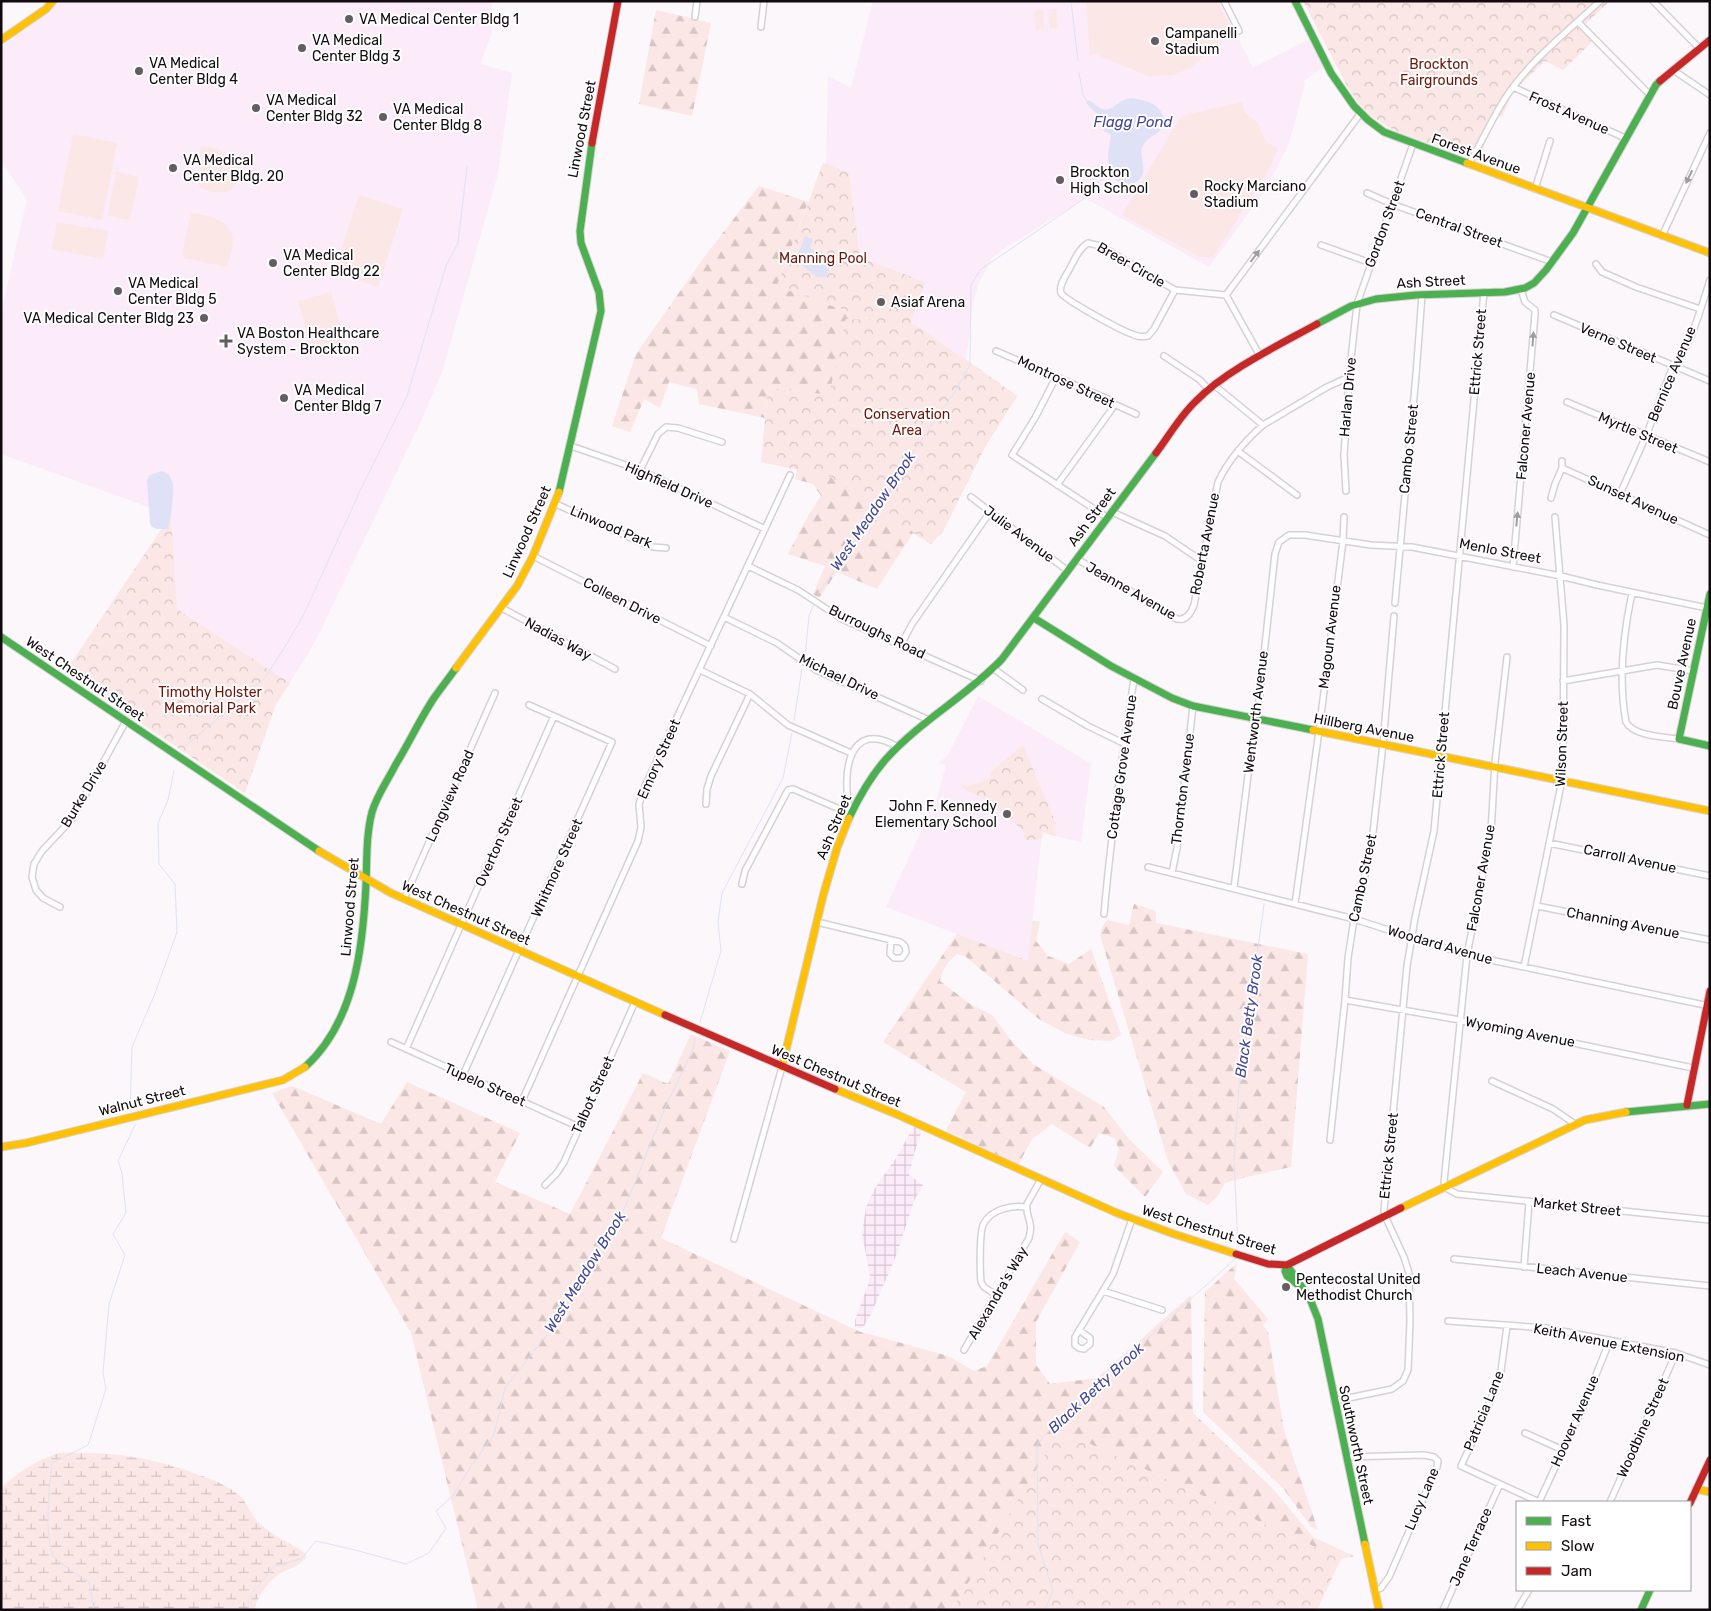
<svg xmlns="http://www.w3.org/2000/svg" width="1711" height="1611" font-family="Rubik,sans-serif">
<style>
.built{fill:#fcebf8}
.industrial{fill:url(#industrial-grid)}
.green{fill:#fbe7e5}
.forest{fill:url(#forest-firs)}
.wetland{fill:url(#wetland-marsh)}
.park{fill:url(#park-crowns)}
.water{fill:#dfe2f6}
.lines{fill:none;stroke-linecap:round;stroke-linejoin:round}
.stream{stroke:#dfe2f6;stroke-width:1}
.street-casing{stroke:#d7d1d5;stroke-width:8}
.fast-casing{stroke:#d7d1d5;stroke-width:9}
.slow-casing{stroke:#d7d1d5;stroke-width:9}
.jam-casing{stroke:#d7d1d5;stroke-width:9}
.street{stroke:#fefefe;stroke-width:5}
.fast{stroke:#4caf50;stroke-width:7}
.slow{stroke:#ffc107;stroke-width:7}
.jam{stroke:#c62828;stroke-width:7}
.oneway{fill:#9f9c9e}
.poi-dot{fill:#635d61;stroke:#fff;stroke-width:2}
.labels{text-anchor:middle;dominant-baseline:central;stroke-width:4;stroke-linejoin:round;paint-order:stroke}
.poi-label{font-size:14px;fill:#110a0f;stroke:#fff;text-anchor:start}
.park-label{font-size:14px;fill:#701408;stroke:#fff}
.street-label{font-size:14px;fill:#110a0f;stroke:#fff}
.water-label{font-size:15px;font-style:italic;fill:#404797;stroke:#fff}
</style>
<defs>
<pattern id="industrial-grid" width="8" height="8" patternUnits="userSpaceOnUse" patternTransform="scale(1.25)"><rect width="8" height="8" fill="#fcebf8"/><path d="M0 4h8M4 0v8" fill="none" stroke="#d7c8d3"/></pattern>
<pattern id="forest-firs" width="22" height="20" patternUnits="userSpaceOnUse" patternTransform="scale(1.25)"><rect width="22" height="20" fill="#fbe7e5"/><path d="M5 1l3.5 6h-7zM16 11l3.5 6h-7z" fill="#d6c5c3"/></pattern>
<pattern id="wetland-marsh" width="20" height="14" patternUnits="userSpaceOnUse" patternTransform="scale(1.25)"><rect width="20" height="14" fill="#fbe7e5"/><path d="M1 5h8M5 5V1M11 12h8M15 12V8" fill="none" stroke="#d6c5c3"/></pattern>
<pattern id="park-crowns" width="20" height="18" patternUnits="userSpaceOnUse" patternTransform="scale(1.25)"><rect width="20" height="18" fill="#fbe7e5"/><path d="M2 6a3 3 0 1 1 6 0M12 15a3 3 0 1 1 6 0" fill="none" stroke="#d6c5c3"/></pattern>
</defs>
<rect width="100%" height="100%" fill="#fbf7fa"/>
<path class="built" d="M59,1H492V33L480,64L512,73L498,173L443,369L422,419L317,638L290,683L177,609L171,515L1,454V314L27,199L3,163L1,164V47L53,10Z
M873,1H1219L1253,68L1309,39L1324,67L1304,81L1305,83L1289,143L1268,186L1209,267L1085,198L1002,250L992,258L979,283L973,302L966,360L916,325L909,324L925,282L860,257L849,173L826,165L828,76L851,88Z
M978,696L1091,764L1081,842L1042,833L1028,961L886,907L938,795L946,765L939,763L948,755Z"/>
<path class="industrial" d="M914,1126L922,1130L914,1154L909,1175L923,1185L914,1201L896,1256L871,1314L864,1326L862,1328H858L855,1326V1320L868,1285L870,1276L862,1234L866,1207L875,1188L896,1158Z"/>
<path class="green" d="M1086,1H1217L1231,29L1210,52L1188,69L1172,75L1148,76L1095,54L1090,55Z
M1056,9L1058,27L1050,28L1048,10Z
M1043,10L1044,28L1036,29L1034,11Z
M1242,102L1245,113L1258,123L1266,142L1278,149L1267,173L1213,257H1200L1122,215L1181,116Z
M73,134L117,143L102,220L58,211Z
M201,146L219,149L225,155L240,158C243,169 239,182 231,190C222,194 207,193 199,186L202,173L198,165Z
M116,172L139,177L130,220L108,216Z
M359,195L403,209L378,287L334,272Z
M191,213C205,215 227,218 232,235C235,244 229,258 227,267L184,258L182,254Z
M57,222L108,231L103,259L52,249Z
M331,292L345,341L312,350L298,301Z"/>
<path class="forest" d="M656,10L711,23L692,116L639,104Z
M759,186L808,202L777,286L874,321L846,319L830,395L768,388L765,418L699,404L697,389L669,382L660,408L644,399L630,432L612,426L636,354L702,260Z
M961,356L1017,396L986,445L943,531L931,544L913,533L877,589L837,572L819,598L813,594L825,566L788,554L808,516L821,496L813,484L795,479L797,470L817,444Z
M1134,904L1156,911V923L1308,954L1291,1167L1246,1177L1225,1183L1217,1197L1208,1205L1186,1194L1168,1161L1100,935L1102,927L1107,920L1129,925Z
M1032,921L1040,922L1036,941L1048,956L1069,964L1091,949L1121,1035L1111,1041L1089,1040L1065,1033L1039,1019L965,956L957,954C948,961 942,969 940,981L970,1004L992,1015L1010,1039L1033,1064L1104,1107L1129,1139L1163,1172L1145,1197L1114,1166L1119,1150L1115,1138L1099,1133L1090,1148L1052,1124L1032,1139L1018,1165L946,1130L966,1092L883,1042L957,934L1028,961Z
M691,1034L730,1051L661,1238L858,1331L948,1356L974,1371L987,1366L1065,1232L1080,1242L1036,1322V1365L1050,1384L1097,1378L1191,1295L1193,1413L1273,1489L1313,1537L1354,1556L1341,1559L1090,1444L1057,1436L952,1610H478L411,1333L272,1093L292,1086L381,1124L407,1082L520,1133L495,1182L570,1214L643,1073L668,1084Z
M1237,1263L1234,1279L1268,1319L1263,1325L1268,1332L1284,1430L1318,1530L1311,1527L1283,1488L1203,1412L1205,1292Z"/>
<path class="wetland" d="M59,1453C110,1452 146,1456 194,1473C208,1478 223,1483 235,1492C247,1500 250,1515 260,1524C272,1535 292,1544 305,1553L306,1557C300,1567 289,1568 279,1574C269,1581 256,1597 255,1610H1V1489C18,1471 36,1461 59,1453Z"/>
<path class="park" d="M1303,1H1610L1580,29L1592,42L1563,70L1545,61L1513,92L1502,117L1495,114L1479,161L1397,132L1371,116L1357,101L1346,84Z
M823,163L849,173L860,257L925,282L910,324L916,325L1017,396L986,445L943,531L931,544L830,477L761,462L768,388L829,395L846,319L872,320L777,286Z
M171,515L177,609L290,683L276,704L245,793L65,672Z
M1023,745L1056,824L1055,836L1043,832L1042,839L1025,840L1023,830L981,797L967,791L960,784L969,786L989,779L992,771Z
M1056,1436L1090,1444L1341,1559L1317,1610H952Z"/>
<path class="water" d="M1131,98C1148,101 1160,103 1165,121C1159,137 1152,133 1144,144C1137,154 1147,166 1142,176C1140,180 1134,183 1130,186L1121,184L1109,173L1108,154L1111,135L1104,131L1098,115L1086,103L1088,100C1093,102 1097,107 1102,109C1112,113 1118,99 1131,98Z
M805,236L813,239L810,248L817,251L812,265L815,262L827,266L829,271L826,277H817L803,266L804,261L810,259L798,254Z
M162,471L169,475C171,478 173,483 173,487C174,493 170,525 168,529H156L152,527L150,524L147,480L150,475Z"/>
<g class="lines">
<path class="stream" d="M1071,1L1078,61
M1079,73L1083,95L1087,101
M1096,184L1110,174
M818,594L883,501L893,481L954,393L970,365L971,285L980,270L1085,198
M805,657L809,616L814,604
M794,720L802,669
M183,748L264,679L283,650L303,616L360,491L407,396L446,266L458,243L467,167
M700,1022L721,951L718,922L722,893L783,778L792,733
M130,1111L132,1047L154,996L177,932L175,884L159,864L158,823L168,800L174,771
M1238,1247L1234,1159L1239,1087L1264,904
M94,1610L89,1582C82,1577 58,1563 54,1557C44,1541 49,1483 52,1463L88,1445L106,1389L103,1373L109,1304L125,1255L113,1234L126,1213L122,1173L118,1161L135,1125
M248,1610V1599L274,1566L301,1559L316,1541L359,1551L406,1564L429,1553L446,1528L436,1511L453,1496L471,1466L494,1435L505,1388L561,1317L593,1256L625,1207L665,1108L693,1049L695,1038
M1045,1610L1053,1591L1038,1544L1037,1445L1056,1422L1236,1258"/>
<g class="street-casing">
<path id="street" d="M1224,1L1239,31
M1653,1L1699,48
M695,17L697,1
M1578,22L1650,95
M761,27L764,1
M1673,70L1710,95
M1513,87L1625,138
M1469,164C1481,143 1491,121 1504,100C1528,62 1567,32 1600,1
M1535,189L1550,141
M1367,193L1392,204L1552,262
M1662,236L1710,133
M1088,243L1101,246L1175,290L1154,329L1148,336C1142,337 1137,337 1132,334C1122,331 1065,300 1061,293C1058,286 1067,274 1070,268C1075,259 1079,248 1088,243Z
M1321,245L1371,263
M1596,264L1602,272L1636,287L1700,309
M1175,290L1226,295
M1226,295L1360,114
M1226,295L1260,356
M1554,315L1710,381
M996,351L1110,400L1114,404L1136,414
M1164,356L1200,380L1208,389
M1056,377L1035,418L1012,455L1108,518
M1214,385L1263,425L1327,387L1349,377
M1567,402L1710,462
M571,446L640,470L765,529
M1239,452L1297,495
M1562,461V468L1710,535
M640,470L658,434L666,427L678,428L722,442
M1057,485L1112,409L1114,404
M1346,491L1344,455L1349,377L1357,304L1413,144
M1620,494L1646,436L1673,366C1689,353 1703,301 1710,280
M971,497L1068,571
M1551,498L1555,484L1562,468
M556,504L640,542L653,547L666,548
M1112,512L1165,536L1202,561
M533,556L711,646
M1077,559L1177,619C1186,621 1191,613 1194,605L1218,482C1228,461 1246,440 1263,425
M748,566L798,590L842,619L981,681
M1513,567L1535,314V310L1525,302L1521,290
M1632,593C1623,635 1618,679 1626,722C1633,736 1664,737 1679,739
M1395,603L1416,375L1422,295
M502,608L615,669
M724,617L777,643L816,670L929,720
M901,645L912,624L990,512
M1507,657L1495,762L1491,833L1467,955L1444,1182L1446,1188L1457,1194L1710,1220
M994,669L1023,690
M700,670L750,694L788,725L851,753
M1563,681L1657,665L1694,671
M1042,699L1088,726L1123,743
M706,804L707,789L711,776L750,694
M851,814C841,779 846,716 898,747
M1549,843L1710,876
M1148,867L1354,919L1467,955L1709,1006
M1172,873L1177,848L1193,706
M742,884L745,871L788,790L793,789L851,814
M1234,888L1251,751L1257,718L1275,554L1279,542L1289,535H1305L1371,545L1412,547L1561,576L1597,585L1707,608
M404,899L495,693
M1295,904L1319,731L1343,541L1344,517
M1537,906L1710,940
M60,907L43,898L36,890L32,877L34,864L42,851L72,819L126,721
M1104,914C1111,835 1122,757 1134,679
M817,922L900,942C904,944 906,947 906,952L902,958H894L890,954L891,940
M1524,967L1563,775L1564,625L1555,517
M1345,1000L1460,1020L1524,1035L1559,1040L1693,1068
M391,1042L579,1127
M406,1049L554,716
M463,1075L612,742L529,705
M1492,1081L1553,1109L1575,1124
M522,1101L638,841L641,827L639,804L645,786L790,475
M1330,1140L1345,1000L1348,958L1354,919L1367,867L1373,833L1383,744L1394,616
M545,1185L557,1173L564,1162L635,1002
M734,1239L782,1067
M1454,1259L1710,1286
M1524,1267L1529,1202
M1103,1291L1162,1310
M996,1295L984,1287L981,1282C980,1272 979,1230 984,1223C992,1209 1012,1205 1026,1207
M1448,1321L1546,1328L1676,1353L1710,1365
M1507,1326L1501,1371L1486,1412L1461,1466L1539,1502
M1079,1330L1090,1338V1344L1084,1349L1079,1348L1075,1345V1337L1113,1274L1132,1219
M964,1350L1029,1238C1034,1220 1025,1218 1027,1204L1041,1179
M1334,1401L1392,1389L1403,1381L1408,1370L1410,1321L1409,1273L1404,1257L1385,1216L1384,1210L1407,966L1415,918L1434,831L1484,292
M1525,1433L1563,1450
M1346,1457L1424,1455L1434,1457L1438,1461L1437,1467L1389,1577L1381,1588L1374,1591
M1539,1502L1583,1407L1610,1340
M1610,1502L1676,1353
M1443,1610L1500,1484
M1517,1610L1529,1590"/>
</g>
<g class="fast-casing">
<path id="fast" d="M1295,1L1331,73L1354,106L1368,120L1384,132L1467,163
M1317,324L1351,306L1376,299L1416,295L1505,292L1525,288L1534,283L1546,270L1573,233L1656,85L1660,81
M559,492L601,311L599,292L581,243L580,231L592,143
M1710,594L1679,739L1710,746
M1034,618L1111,666L1172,698L1193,706L1313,730
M1,637L319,851
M849,818C859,797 871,776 886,759C920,721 967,696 1002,659L1156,453
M305,1067C355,1022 363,947 366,884C367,860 366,835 372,812C377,795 388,780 396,764C409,743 420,719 434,698C441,688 449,678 456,668
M1626,1112L1710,1104
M1287,1265L1310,1299L1318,1319L1365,1544
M1287,1265L1285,1271L1287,1276L1297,1284
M1641,1610L1650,1590"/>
</g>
<g class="slow-casing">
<path id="slow" d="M1,40L46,9L53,1
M1467,163L1710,253
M456,668L517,586L533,556L559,492
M1313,730L1710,811
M319,851L391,893L665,1015
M782,1067L823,896L837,848L849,818
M835,1089L896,1114L1117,1213L1174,1234L1236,1254
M1,1147L26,1143L283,1080L305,1067
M1401,1208L1585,1120L1626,1112
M1696,1489L1710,1492
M1365,1544L1379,1610"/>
</g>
<g class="jam-casing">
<path id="jam" d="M1660,81L1710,40
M592,143L618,1
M1156,453C1169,436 1180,416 1196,401C1225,371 1279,345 1317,324
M665,1015L835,1089
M1687,1105L1710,991
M1236,1254L1268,1264L1287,1265L1401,1208
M1690,1503L1710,1460"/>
</g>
<use href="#street" class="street"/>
<use href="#fast" class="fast"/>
<use href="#slow" class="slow"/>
<use href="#jam" class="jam"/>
</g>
<defs><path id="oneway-solid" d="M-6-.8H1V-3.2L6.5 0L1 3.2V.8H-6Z" transform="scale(1.25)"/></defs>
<g class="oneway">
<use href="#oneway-solid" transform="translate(1689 177) rotate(115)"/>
<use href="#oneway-solid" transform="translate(1255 256) rotate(-53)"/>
<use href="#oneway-solid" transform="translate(1533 339) rotate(-86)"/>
<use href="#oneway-solid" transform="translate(1517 519) rotate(-85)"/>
</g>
<g class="poi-dot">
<circle cx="349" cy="19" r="5"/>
<circle cx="1155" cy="41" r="5"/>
<circle cx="302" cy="48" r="5"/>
<circle cx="139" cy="71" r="5"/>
<circle cx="256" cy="108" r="5"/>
<circle cx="383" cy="117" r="5"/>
<circle cx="173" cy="168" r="5"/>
<circle cx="1060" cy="180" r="5"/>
<circle cx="1194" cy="194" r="5"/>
<circle cx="273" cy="263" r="5"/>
<circle cx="118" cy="291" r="5"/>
<circle cx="881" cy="302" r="5"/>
<circle cx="204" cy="318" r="5"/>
<path d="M223.5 333.5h5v5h5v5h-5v5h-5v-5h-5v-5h5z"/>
<circle cx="284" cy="398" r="5"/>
<circle cx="1007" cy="814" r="5"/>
<circle cx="1286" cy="1287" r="5"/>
</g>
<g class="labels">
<g class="poi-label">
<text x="359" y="19">VA Medical Center Bldg 1</text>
<text x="1165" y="33">Campanelli<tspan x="1165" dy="16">Stadium</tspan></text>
<text x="312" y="40">VA Medical<tspan x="312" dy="16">Center Bldg 3</tspan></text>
<text x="149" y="63">VA Medical<tspan x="149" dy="16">Center Bldg 4</tspan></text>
<text x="266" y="100">VA Medical<tspan x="266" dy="16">Center Bldg 32</tspan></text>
<text x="393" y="109">VA Medical<tspan x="393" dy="16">Center Bldg 8</tspan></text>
<text x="183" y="160">VA Medical<tspan x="183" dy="16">Center Bldg. 20</tspan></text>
<text x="1070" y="172">Brockton<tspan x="1070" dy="16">High School</tspan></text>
<text x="1204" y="186">Rocky Marciano<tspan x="1204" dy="16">Stadium</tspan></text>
<text x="283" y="255">VA Medical<tspan x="283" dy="16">Center Bldg 22</tspan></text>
<text x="128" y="283">VA Medical<tspan x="128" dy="16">Center Bldg 5</tspan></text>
<text x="891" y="302">Asiaf Arena</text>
<text x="194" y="318" text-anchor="end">VA Medical Center Bldg 23</text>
<text x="237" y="333">VA Boston Healthcare<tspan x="237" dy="16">System - Brockton</tspan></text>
<text x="294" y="390">VA Medical<tspan x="294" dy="16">Center Bldg 7</tspan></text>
<text x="997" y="806" text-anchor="end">John F. Kennedy<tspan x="997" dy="16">Elementary School</tspan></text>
<text x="1296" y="1279">Pentecostal United<tspan x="1296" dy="16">Methodist Church</tspan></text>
</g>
<g class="park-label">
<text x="1439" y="64">Brockton<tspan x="1439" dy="16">Fairgrounds</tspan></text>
<text x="823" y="258">Manning Pool</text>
<text x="907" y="414">Conservation<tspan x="907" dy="16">Area</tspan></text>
<text x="210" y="692">Timothy Holster<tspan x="210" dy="16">Memorial Park</tspan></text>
</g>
<g class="street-label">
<text transform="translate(1569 113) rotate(24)">Frost Avenue</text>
<text transform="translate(582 129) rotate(-79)">Linwood Street</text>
<text transform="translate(1476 154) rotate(20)">Forest Avenue</text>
<text transform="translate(1385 224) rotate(-70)">Gordon Street</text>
<text transform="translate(1459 228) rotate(20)">Central Street</text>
<text transform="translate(1131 265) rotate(30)">Breer Circle</text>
<text transform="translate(1431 282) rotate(-3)">Ash Street</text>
<text transform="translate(1618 343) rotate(23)">Verne Street</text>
<text transform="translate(1478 352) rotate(-85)">Ettrick Street</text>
<text transform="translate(1672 374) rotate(-67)">Bernice Avenue</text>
<text transform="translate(1066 382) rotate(25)">Montrose Street</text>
<text transform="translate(1348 397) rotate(-85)">Harlan Drive</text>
<text transform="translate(1526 426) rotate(-85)">Falconer Avenue</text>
<text transform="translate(1638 433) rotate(23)">Myrtle Street</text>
<text transform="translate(1409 449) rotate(-84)">Cambo Street</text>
<text transform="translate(669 485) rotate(24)">Highfield Drive</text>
<text transform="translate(1633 500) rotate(25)">Sunset Avenue</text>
<text transform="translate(1092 517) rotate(-53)">Ash Street</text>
<text transform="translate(611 527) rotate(23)">Linwood Park</text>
<text transform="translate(527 532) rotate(-66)">Linwood Street</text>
<text transform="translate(1019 534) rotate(37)">Julie Avenue</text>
<text transform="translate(1205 544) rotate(-79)">Roberta Avenue</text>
<text transform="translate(1500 551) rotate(11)">Menlo Street</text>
<text transform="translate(1131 591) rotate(30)">Jeanne Avenue</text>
<text transform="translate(622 601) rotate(27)">Colleen Drive</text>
<text transform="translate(877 632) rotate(26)">Burroughs Road</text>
<text transform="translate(1330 637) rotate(-83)">Magoun Avenue</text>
<text transform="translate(558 639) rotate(29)">Nadias Way</text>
<text transform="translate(1682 664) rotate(-78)">Bouve Avenue</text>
<text transform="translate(839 677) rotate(26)">Michael Drive</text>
<text transform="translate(85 679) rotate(34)">West Chestnut Street</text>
<text transform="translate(1256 712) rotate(-83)">Wentworth Avenue</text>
<text transform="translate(1364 728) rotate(11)">Hillberg Avenue</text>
<text transform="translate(1562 744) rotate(-88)">Wilson Street</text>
<text transform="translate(1441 755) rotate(-85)">Ettrick Street</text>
<text transform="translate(659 759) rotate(-66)">Emory Street</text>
<text transform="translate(1122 767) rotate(-82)">Cottage Grove Avenue</text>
<text transform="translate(1183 789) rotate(-83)">Thornton Avenue</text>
<text transform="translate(84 794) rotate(-59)">Burke Drive</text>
<text transform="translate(450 796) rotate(-66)">Longview Road</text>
<text transform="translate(834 827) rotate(-67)">Ash Street</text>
<text transform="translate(499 842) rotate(-66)">Overton Street</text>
<text transform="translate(1630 859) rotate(12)">Carroll Avenue</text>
<text transform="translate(557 868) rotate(-66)">Whitmore Street</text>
<text transform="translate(1363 878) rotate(-78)">Cambo Street</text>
<text transform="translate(1481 878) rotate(-80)">Falconer Avenue</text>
<text transform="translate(350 907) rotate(-85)">Linwood Street</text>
<text transform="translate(466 913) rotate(24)">West Chestnut Street</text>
<text transform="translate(1623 923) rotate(11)">Channing Avenue</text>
<text transform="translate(1440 945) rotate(16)">Woodard Avenue</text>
<text transform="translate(1520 1032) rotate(11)">Wyoming Avenue</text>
<text transform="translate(836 1076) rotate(23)">West Chestnut Street</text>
<text transform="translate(485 1085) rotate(24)">Tupelo Street</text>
<text transform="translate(593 1095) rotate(-66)">Talbot Street</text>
<text transform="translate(142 1101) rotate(-14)">Walnut Street</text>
<text transform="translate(1389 1156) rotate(-84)">Ettrick Street</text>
<text transform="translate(1577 1207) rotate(6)">Market Street</text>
<text transform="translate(1209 1230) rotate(17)">West Chestnut Street</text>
<text transform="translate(1582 1273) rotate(6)">Leach Avenue</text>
<text transform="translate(998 1293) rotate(-60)">Alexandra's Way</text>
<text transform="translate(1609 1343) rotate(11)">Keith Avenue Extension</text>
<text transform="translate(1484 1411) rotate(-68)">Patricia Lane</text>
<text transform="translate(1575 1421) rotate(-66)">Hoover Avenue</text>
<text transform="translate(1643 1428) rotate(-66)">Woodbine Street</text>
<text transform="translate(1356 1445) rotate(78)">Southworth Street</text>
<text transform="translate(1422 1499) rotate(-67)">Lucy Lane</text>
<text transform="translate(1471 1547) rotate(-66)">Jane Terrace</text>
</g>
<g class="water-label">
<text x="1133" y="122">Flagg Pond</text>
<text transform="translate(873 511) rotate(-56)">West Meadow Brook</text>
<text transform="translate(1249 1016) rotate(-82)">Black Betty Brook</text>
<text transform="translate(585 1272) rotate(-58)">West Meadow Brook</text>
<text transform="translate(1096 1388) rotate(-43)">Black Betty Brook</text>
</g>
</g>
<rect width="1711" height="1611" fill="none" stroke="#110a0f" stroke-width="5"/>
<rect x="1516" y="1501" width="175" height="90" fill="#ffffff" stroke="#a09d9f"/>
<rect x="1526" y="1517" width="25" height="8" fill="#4caf50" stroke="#a09d9f"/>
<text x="1561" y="1526" font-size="15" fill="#110a0f">Fast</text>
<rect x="1526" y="1542" width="25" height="8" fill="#ffc107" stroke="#a09d9f"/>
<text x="1561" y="1551" font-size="15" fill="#110a0f">Slow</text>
<rect x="1526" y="1567" width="25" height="8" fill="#c62828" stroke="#a09d9f"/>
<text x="1561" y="1576" font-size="15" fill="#110a0f">Jam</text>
</svg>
